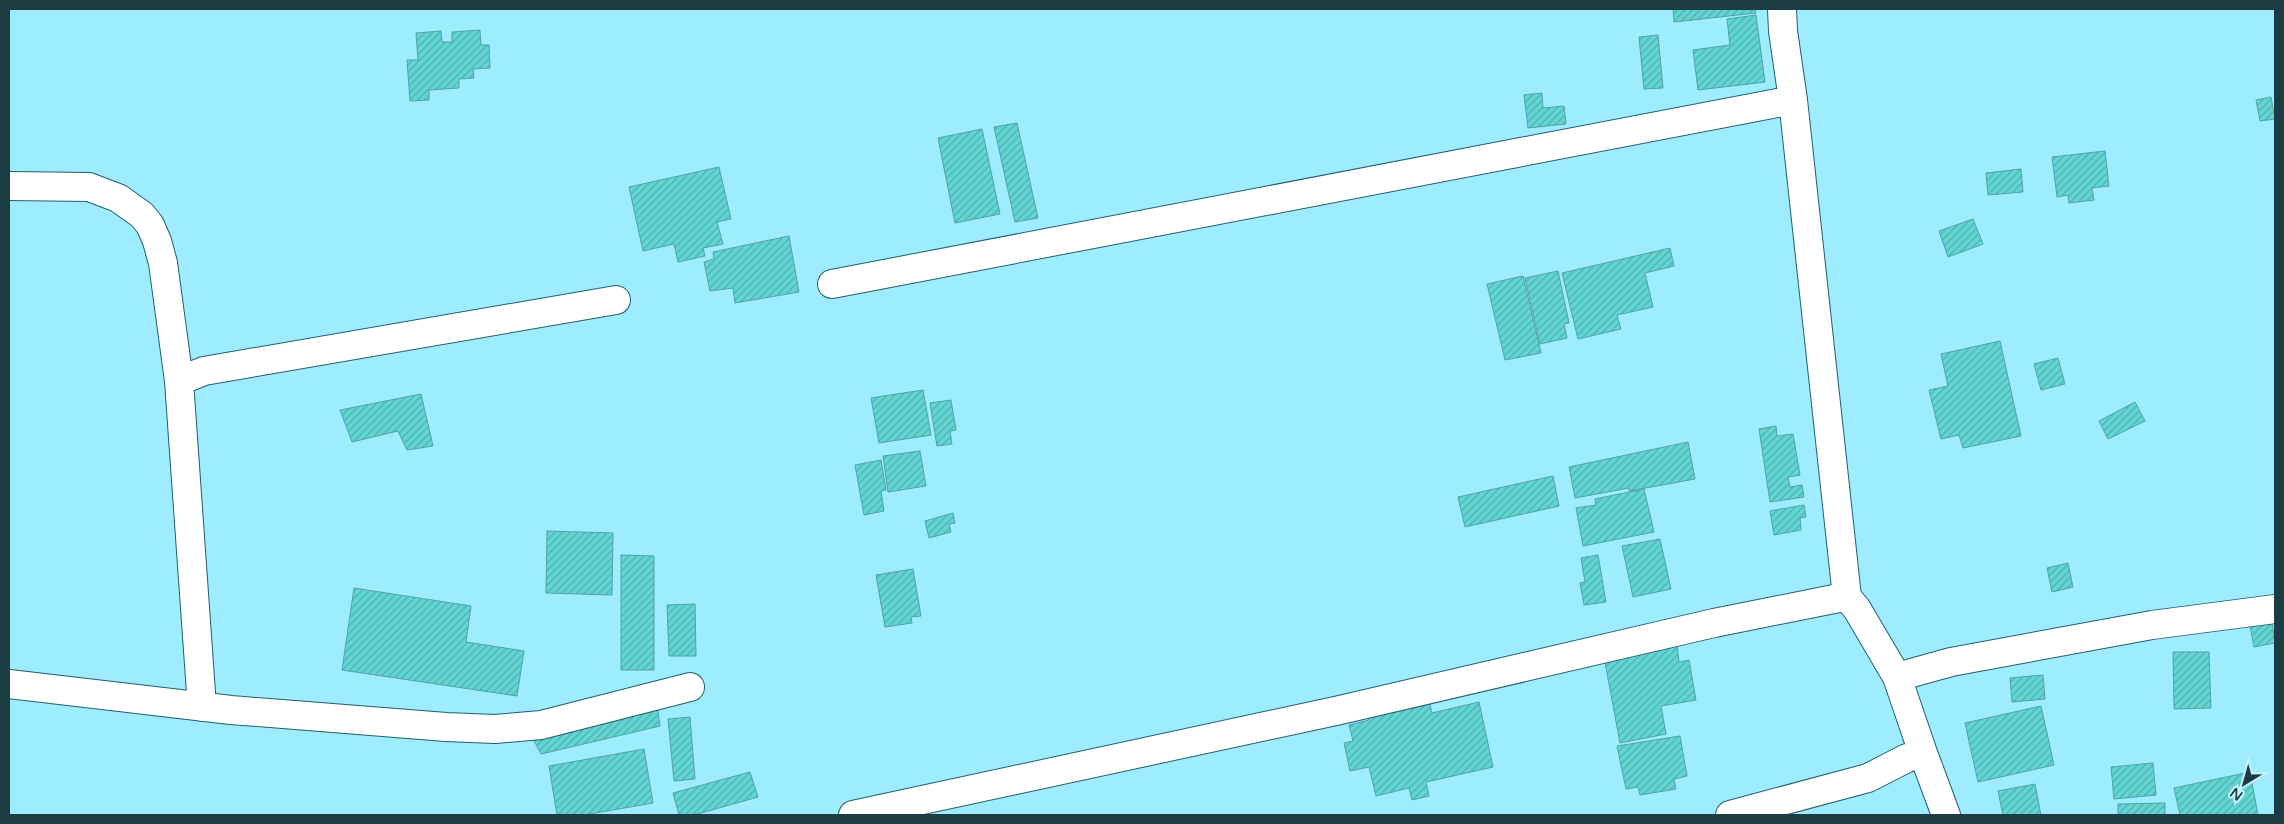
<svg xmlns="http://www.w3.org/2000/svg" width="2284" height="824" font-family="'Varela Round',sans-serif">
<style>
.building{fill:url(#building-hatch);stroke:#50a3a3}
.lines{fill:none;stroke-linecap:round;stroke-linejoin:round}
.minor-casing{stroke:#215e6b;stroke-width:30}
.minor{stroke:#fff;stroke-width:28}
</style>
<defs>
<pattern id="building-hatch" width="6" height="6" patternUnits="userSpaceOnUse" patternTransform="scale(1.25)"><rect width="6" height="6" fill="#61d6d5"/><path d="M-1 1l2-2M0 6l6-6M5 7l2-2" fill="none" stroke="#4fafae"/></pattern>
</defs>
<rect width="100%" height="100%" fill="#9eecff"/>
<path class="building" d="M1673,9H1755L1756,13L1674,22Z
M1756,15L1765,82L1698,90L1693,50L1730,45L1727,19Z
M480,30L481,45H489L490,68L473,69L474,78L459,79V88L429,90V100L410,101L407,60H418L416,33L441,31L442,42H452V32Z
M1658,35L1663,88L1644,89L1639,37Z
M1542,93L1543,108L1564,106L1566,124L1528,128L1524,95Z
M2271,97L2275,119L2260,121L2256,100Z
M1017,123L1038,218L1015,222L994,127Z
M982,129L1000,214L955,223L938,138Z
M2105,151L2109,186L2092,188L2094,200L2069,203L2068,195L2057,197L2052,157Z
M719,167L731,219L717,222L723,244L703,248L705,256L678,262L674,244L643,251L629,187Z
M2021,169L2023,192L1988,195L1986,173Z
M1973,219L1983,244L1948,257L1939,231Z
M789,236L799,292L735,303L733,288L710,291L704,262L714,259L713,252Z
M1670,248L1674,266L1645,273L1653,307L1617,315L1621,329L1578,339L1562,273Z
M1558,271L1569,323L1564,324L1567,338L1540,344L1525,278Z
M1523,276L1541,353L1505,360L1487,284Z
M2000,341L2021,436L1963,448L1959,435L1941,439L1929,390L1948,386L1941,354Z
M2058,358L2065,384L2041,390L2034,364Z
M923,390L931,435L879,443L871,398Z
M421,394L433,446L407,450L398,431L352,442L340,410Z
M951,400L956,430L950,431L952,444L937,446L930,403Z
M2135,402L2145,421L2108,439L2099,421Z
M1776,426L1777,436L1793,434L1800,475L1788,477L1790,487L1802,485L1804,497L1770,502L1759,429Z
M1688,442L1695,479L1629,491V488L1575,498L1569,467Z
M920,451L926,486L888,492L883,456Z
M881,460L886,490L881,491L884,511L864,515L855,465Z
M1553,476L1559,506L1465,527L1458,497Z
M1644,489L1654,532L1583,546L1576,508L1596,505L1595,499Z
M1804,505L1806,517L1800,518L1801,530L1774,535L1770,511Z
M953,513L955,523L949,524L951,532L929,538L925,521Z
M547,531L613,533L612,595L546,593Z
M1660,539L1671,589L1633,597L1622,546Z
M621,555L654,556V670H621Z
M1598,555L1606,602L1584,605L1580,583L1585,582L1581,558Z
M2068,563L2073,587L2052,592L2047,568Z
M913,569L921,616L911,617L912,623L885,627L876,575Z
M354,588L471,606L466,642L524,651L517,696L342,670Z
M695,604L696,656H669L667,605Z
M2271,616L2275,643L2254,647L2249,621Z
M1677,645L1679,662L1689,660L1696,700L1661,706L1666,734L1620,743L1604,657Z
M2173,652H2209L2211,708L2174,709Z
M2043,675L2045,699L2012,702L2010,678Z
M1428,696L1432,713L1479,702L1493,767L1426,782L1429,796L1412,800L1409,788L1376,796L1369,767L1350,771L1344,743L1353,741L1349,725L1369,720L1366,709Z
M657,704L660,726L541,754L531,735Z
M2041,706L2054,765L1978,782L1965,723Z
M690,717L695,779L674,781L668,719Z
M1680,736L1687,776L1674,779L1676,789L1640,795L1638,787L1626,789L1617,746Z
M644,749L653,803L584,815H557L549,766Z
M2153,763L2156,795L2114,799L2111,767Z
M750,772L758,797L694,815H679L673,793Z
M2250,772L2258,815H2180L2174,788Z
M2035,784L2041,815H2003L1998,791Z
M2165,803V815H2118V804Z"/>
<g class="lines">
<g class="minor-casing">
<path id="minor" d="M1782,9L1783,31L1793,100L1847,597
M9,186L89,187L118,198L142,215L150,225L157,241L163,263L179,381L202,707
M832,284L1793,100
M179,381L204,371L616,300
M9,684L231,710L446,727L495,729L541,725L690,687
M1923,753L1946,815
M853,815L1340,710L1714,623L1839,598L1847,597L1857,609L1897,677
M1730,815L1868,778L1907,758L1923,753L1897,677L1951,662L2152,625L2275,609"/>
</g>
<use href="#minor" class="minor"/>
</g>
<rect width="2284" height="824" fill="none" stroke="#1c3c44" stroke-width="20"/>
<g transform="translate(2244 784) rotate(217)" stroke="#c7f4ff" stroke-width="4" paint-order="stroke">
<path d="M0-4L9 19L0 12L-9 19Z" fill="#1c3c44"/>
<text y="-8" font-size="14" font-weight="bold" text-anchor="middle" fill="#1c3c44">N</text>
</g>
</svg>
